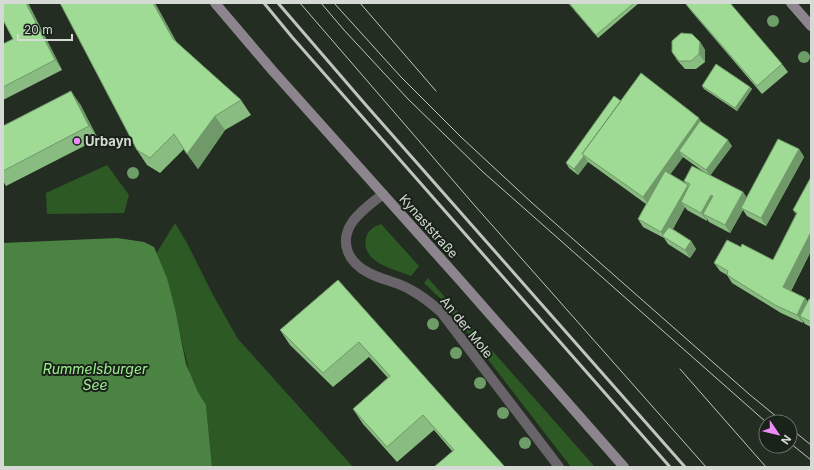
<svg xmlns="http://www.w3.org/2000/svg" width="814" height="470" font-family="Inter,sans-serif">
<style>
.green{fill:#2c5924}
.water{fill:#4b8342}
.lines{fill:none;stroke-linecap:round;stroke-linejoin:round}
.street{stroke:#696469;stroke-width:10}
.secondary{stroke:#8c858d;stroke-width:10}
.tram{stroke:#c0c6bf;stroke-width:1}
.rail{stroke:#c0c6bf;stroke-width:3}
.tree{fill:#6e9e67}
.wall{fill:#89bc80;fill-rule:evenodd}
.shaded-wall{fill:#6f9968}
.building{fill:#9fdb95;stroke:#6f9968}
.poi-dot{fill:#ed8cf9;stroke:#1a2319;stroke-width:1.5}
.labels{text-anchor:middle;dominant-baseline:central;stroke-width:4;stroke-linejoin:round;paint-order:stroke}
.poi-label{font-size:13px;font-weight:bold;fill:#d5dbd4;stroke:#1a2319;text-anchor:start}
.street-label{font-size:13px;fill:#d5dbd4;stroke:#1a2319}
.water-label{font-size:14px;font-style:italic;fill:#a0ee93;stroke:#1a2319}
</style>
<rect width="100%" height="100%" fill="#242d22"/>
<path class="green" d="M107,165L129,195L124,213L47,214L46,193Z
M175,223L187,243L213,295L238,339L353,467H212L206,405L198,392L190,375L167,279L156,254Z
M381,224L419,266L411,276C394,269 361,263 366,238C368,230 373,227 381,224Z
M428,278L595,467H571L442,300L424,283Z"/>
<path class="water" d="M117,238L144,242L154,247L167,278L175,309L186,364L198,392L206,405L212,467H3V243Z"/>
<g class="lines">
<path class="street" d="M383,194C365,208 338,226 348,252C352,262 359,268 369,273C382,280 398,282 411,290C422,296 431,303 441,312L559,467"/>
<path class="secondary" d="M215,3L272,70L458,278L624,467
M791,3L811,26"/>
<path class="tram" d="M300,3L476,207L706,467
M321,3L344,30L408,99L483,172L766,422
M334,3L401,77L461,137L531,202L749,394L783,422
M360,3L436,91
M680,369L766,467
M790,428L811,445
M790,443L811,460"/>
<path class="rail" d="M264,3L292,37L670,467
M278,3L365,104L685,467"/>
</g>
<g class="tree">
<circle cx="773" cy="21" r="6"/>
<circle cx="804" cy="57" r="6"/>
<circle cx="133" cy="173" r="6"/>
<circle cx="433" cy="324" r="6"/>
<circle cx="456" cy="353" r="6"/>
<circle cx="480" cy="383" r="6"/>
<circle cx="503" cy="413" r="6"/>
<circle cx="525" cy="443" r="6"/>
</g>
<path class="wall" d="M3,3H28L62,70L3,100V44L13,39Z
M60,3H155L177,43L241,100L251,115L225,130L198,169L184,149L160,173L147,165L137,150Z
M568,3H639L598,38Z
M685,3L782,64L788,72L762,94L691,11Z
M700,42L705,50V62L696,69H685L677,60L672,52Z
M702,86L750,87L752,89L737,111L704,89Z
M621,101L700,121L732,146L710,175L743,192L747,198L799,149L804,157L766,226L747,216L743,210L730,233L709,222L707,219V221L687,210L685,207L673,229L691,241L696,249L690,258L668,244L664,238L643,227L638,219L646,204L588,162L578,175L569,168L566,163ZM683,157L704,172L684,181L686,183L670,174Z
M80,104L98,139L6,186L3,181V126Z
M811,177V251L791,291L805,298L808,302L811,300V327L805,324L803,321V323L781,313L732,283L727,275L720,271L714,263L741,247L773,260L796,214L793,210Z
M338,280L505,467L452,451L434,430L397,462L363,424L353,409L388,378L369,357L333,387L290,345L280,330Z"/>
<path class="shaded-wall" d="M26,3H28L62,70L55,60Z
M153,3H155L183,54L173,39Z
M700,42L705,50V62L699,54Z
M750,87L752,89L737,111L735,108Z
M71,91L80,104L98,139L89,126Z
M215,116L225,130L198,169L187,154Z
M699,118L704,126L679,151L683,157L648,205L643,197Z
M728,140L732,146L710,176L706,170Z
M799,149L804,157L766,226L761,218Z
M584,156L588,162L578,175L574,169Z
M688,185L693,192L681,202L685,207L667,239L666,238L661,232Z
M743,192L748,200L741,208L743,210L730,233L725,225Z
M711,195L716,203L703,214L707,219V221L701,213Z
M811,232V251L789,295L783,287Z
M691,241L696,249L690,258L685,250Z
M805,298L811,306L800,316L803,321V323L797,315Z"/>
<path class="building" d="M3,3H26L55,60L3,87V44L13,39L3,20Z
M60,3H153L173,39L241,100L215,116L187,154L174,134L150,158L137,150Z
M569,3H634L596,35Z
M685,3H730L782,64L757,86Z
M681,33L692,34L700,42L699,54L691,61H679L672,52V41Z
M716,64L750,87L735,108L702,86Z
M641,73L699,118L643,197L582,154Z
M71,91L89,126L3,171V126Z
M614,96L621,101L582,154L584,156L574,169L566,163Z
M700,121L728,140L706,170L679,151Z
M778,139L799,149L761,218L741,208Z
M692,166L743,192L725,225L703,214L713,196L711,195L701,213L681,202L690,184L684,181Z
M665,171L688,185L661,232L638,219Z
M811,177V232L783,287L805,298L797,315L775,305L727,275L728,271L714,263L727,240L741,247L742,244L773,260L797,213L793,210Z
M669,227L691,241L685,250L662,236Z
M338,280L505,467H434L454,450L423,415L387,447L353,409L390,376L359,342L323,373L280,330Z
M809,299L811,300V322L800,316Z"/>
<circle class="poi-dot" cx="77" cy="141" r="4"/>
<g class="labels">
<g class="poi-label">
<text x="85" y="141">Urbayn</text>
</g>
<g class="street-label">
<text transform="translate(429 226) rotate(48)">Kynaststraße</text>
<text transform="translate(467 327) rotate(51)">An der Mole</text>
</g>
<g class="water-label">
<text x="95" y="368">Rummelsburger<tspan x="95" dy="16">See</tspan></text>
</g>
</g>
<rect width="814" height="470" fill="none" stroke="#d5dbd4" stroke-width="8"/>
<g transform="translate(778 434) rotate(125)"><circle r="19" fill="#1a2319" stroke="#656d64"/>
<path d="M0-3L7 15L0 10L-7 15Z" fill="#ed8cf9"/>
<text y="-6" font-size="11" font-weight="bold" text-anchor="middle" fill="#d5dbd4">N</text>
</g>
<path d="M18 34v6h54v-6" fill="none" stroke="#d5dbd4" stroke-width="2"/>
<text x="24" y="34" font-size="12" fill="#d5dbd4" stroke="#1a2319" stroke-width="3" paint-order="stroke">20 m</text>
</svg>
